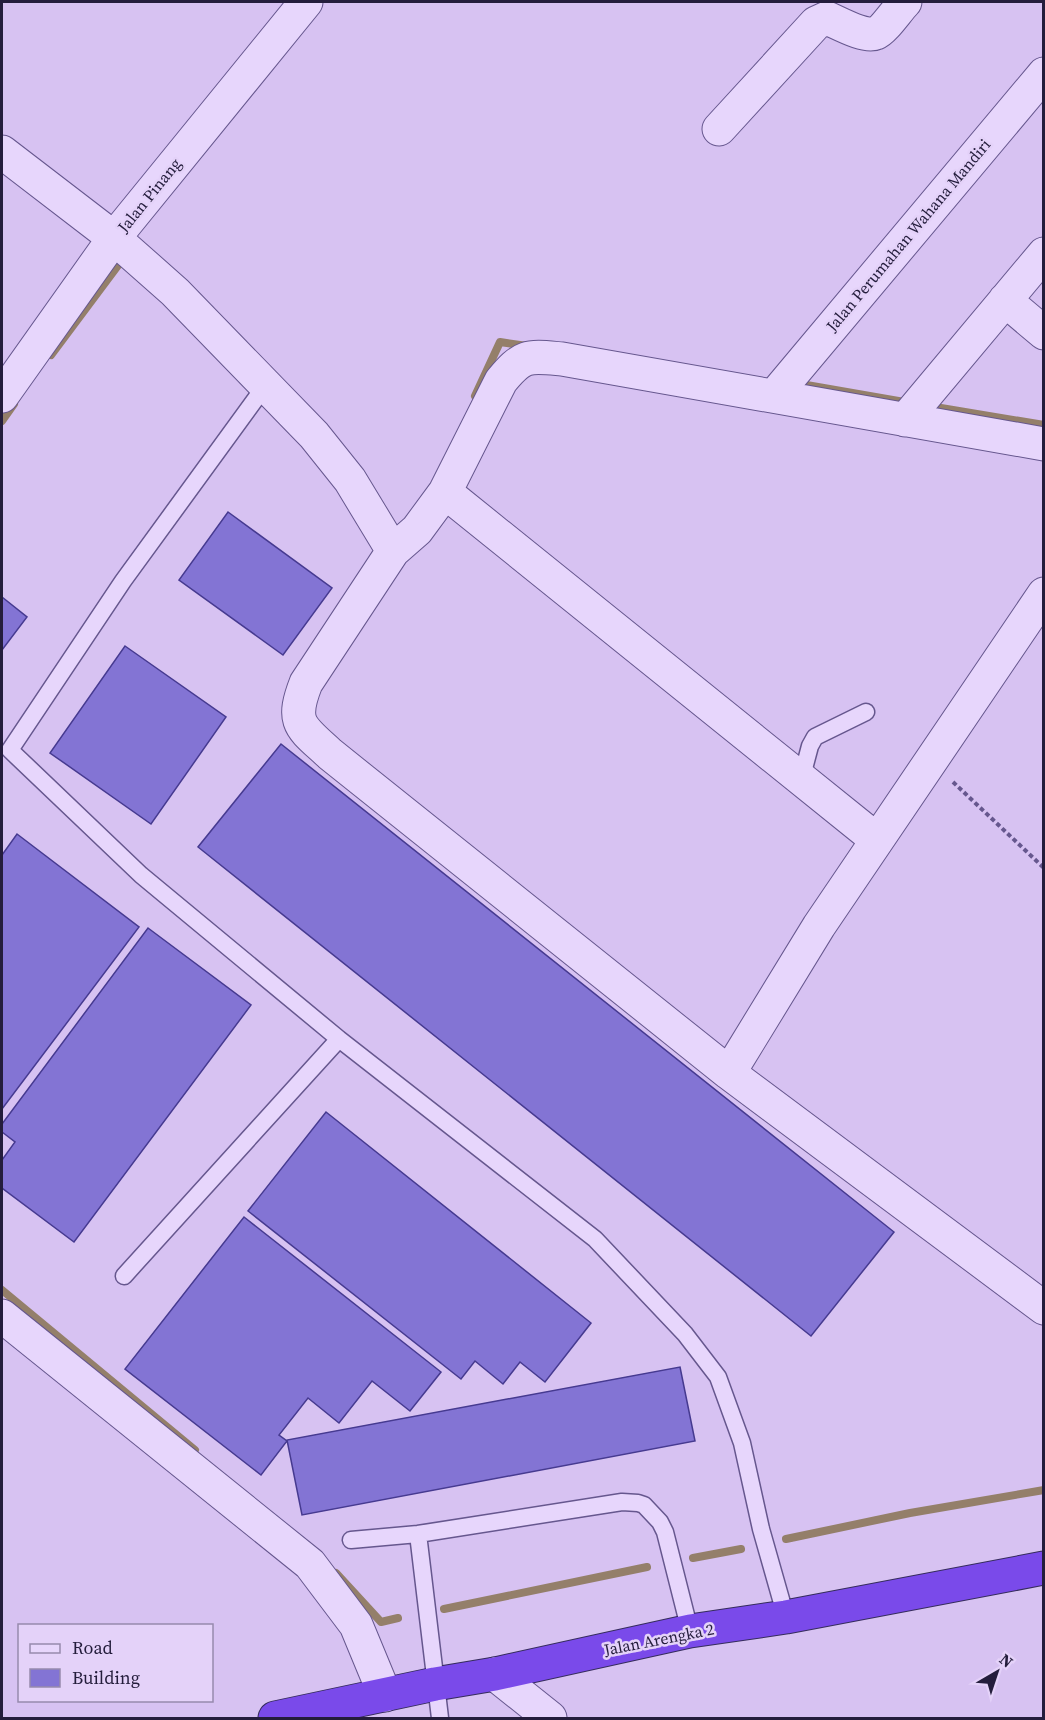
<svg xmlns="http://www.w3.org/2000/svg" width="1045" height="1720" font-family="'Source Serif 4',serif">
<style>
.lines{fill:none;stroke-linecap:round;stroke-linejoin:round}
.stream{stroke:#947f6a;stroke-width:8}
.building{fill:#8374d4;stroke:#463a90;stroke-width:1.5}
.lane-casing{stroke:#66578e;stroke-width:19}
.street-casing{stroke:#66578e;stroke-width:35}
.highway-casing{stroke:#352c5b;stroke-width:35}
.path{stroke:#66578e;stroke-width:4;stroke-dasharray:4.5 3;stroke-linecap:butt}
.lane{stroke:#e7d6fc;stroke-width:16}
.street{stroke:#e7d6fc;stroke-width:33}
.highway{stroke:#7a4aea;stroke-width:33}
.labels{text-anchor:middle;dominant-baseline:central;stroke-width:5;stroke-linejoin:round;paint-order:stroke}
.street-label{font-size:16px;fill:#241d3c;stroke:#e4d2f9}
</style>
<rect width="100%" height="100%" fill="#d7c2f2"/>
<g class="lines">
<path class="stream" d="M51,355L119,264
M795,383L910,403
M475,396L500,342L527,346
M929,406L1044,425
M2,421L14,404
M2,1290L195,1450
M786,1539L910,1513L1044,1490
M693,1558L741,1549
M336,1573L381,1622L398,1618
M444,1609L647,1567"/>
</g>
<path class="building" d="M228,512L332,588L283,655L179,580Z
M2,597L27,617L2,650Z
M125,646L226,717L151,824L50,753Z
M281,744L894,1232L811,1336L198,847Z
M17,834L139,927L2,1109V855Z
M148,928L251,1005L74,1242L2,1188V1160L15,1142L2,1132V1124Z
M326,1112L591,1323L545,1382L520,1362L503,1384L475,1361L461,1379L248,1211Z
M244,1217L441,1372L410,1411L372,1381L339,1423L308,1398L279,1435L287,1441L261,1475L125,1369Z
M680,1367L695,1441L302,1515L287,1440Z"/>
<g class="lines">
<g class="lane-casing">
<path id="lane" d="M265,386L123,581L10,750L141,875L339,1039L595,1239L685,1334L718,1377L742,1443L761,1529L786,1617
M801,780L810,746L815,737L866,712
M124,1276L339,1039
M418,1534L440,1718
M351,1540L418,1534L622,1502L638,1503L644,1505L660,1522L665,1532L690,1631"/>
</g>
<g class="street-casing">
<path id="street" d="M719,129L816,23L827,18C839,23 865,38 876,33C884,30 898,9 905,2
M2,152L114,238L175,292L314,435L350,480L393,551L306,683C290,724 301,727 330,754L729,1073L1044,1308
M1005,300L1044,333
M2,396L114,238L306,2
M774,396L1044,74
M905,420L1044,254
M445,492L877,840
M393,551L417,530L445,492L501,381C523,354 528,356 562,359L1044,444
M729,1073L819,926L1044,594
M2,1316L310,1564L356,1625L385,1695
M495,1674L550,1718"/>
</g>
<g class="highway-casing">
<path id="highway" d="M275,1718L435,1684L495,1674L690,1631L786,1617L1044,1568"/>
</g>
<path class="path" d="M953,782L1044,868"/>
<use href="#lane" class="lane"/>
<use href="#street" class="street"/>
<use href="#highway" class="highway"/>
</g>
<g class="labels">
<g class="street-label">
<text transform="translate(149 195) rotate(-51)">Jalan Pinang</text>
<text transform="translate(908 235) rotate(-50)">Jalan Perumahan Wahana Mandiri</text>
<text transform="translate(659 1639) rotate(-11)">Jalan Arengka 2</text>
</g>
</g>
<rect width="1045" height="1720" fill="none" stroke="#241d3c" stroke-width="6"/>
<rect x="18" y="1624" width="195" height="78" fill="#e4d2f9" stroke="#978aad" stroke-width="1.5"/>
<rect x="30" y="1644" width="30" height="9" fill="#e7d6fc" stroke="#978aad" stroke-width="1.5"/>
<text x="72" y="1654" font-size="18" fill="#241d3c">Road</text>
<rect x="30" y="1669" width="30" height="18" fill="#8374d4" stroke="#978aad" stroke-width="1.5"/>
<text x="72" y="1684" font-size="18" fill="#241d3c">Building</text>
<g transform="translate(997 1672) rotate(39)" stroke="#e4d2f9" stroke-width="4.5" paint-order="stroke">
<path d="M0-4.5L10 22L0 15L-10 22Z" fill="#241d3c"/>
<text y="-9" font-size="16" font-weight="bold" text-anchor="middle" fill="#241d3c">N</text>
</g>
</svg>
